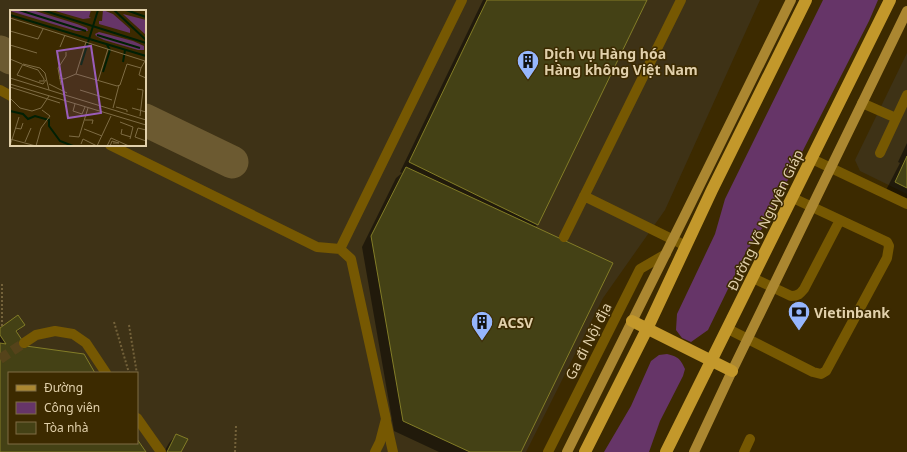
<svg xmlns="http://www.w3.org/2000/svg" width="907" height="452" font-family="'Noto Sans',sans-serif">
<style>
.built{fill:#3e3216;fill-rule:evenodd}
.green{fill:#663568}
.shadow{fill:#0007}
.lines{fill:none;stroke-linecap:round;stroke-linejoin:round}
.taxiway{stroke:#6c5a31;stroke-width:33}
.building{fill:#444115;stroke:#837d27}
.minor-tunnel{stroke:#55431a;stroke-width:10;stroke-dasharray:10 5;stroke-linecap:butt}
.path{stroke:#74623a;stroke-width:2;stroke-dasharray:2 2;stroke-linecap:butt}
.minor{stroke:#765802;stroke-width:10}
.major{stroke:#ab8731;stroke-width:10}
.highway{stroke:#c3982b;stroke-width:12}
.labels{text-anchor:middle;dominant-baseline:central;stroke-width:3;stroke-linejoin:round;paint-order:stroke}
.poi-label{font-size:14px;font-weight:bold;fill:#e1d0ab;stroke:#3c2a00;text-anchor:start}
.street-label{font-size:14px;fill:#e1d0ab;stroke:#3c2a00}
.inset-river{fill:none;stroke:#012005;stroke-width:2}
.inset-road{fill:none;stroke:#7e6c44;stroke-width:1}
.view{fill:#9a5db9;fill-opacity:0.15;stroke:#9a5db9;stroke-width:2}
.inset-edge{fill:none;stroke:#e1d0ab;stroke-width:2}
</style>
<rect width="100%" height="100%" fill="#3c2a00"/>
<path class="built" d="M0,0H760L665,210L603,298L526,452H0ZM11,11H145V145H11ZM9,373H137V443H9Z
M907,53V194L860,171L855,160Z"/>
<path class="green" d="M823,0H878L869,21L767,221L746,252L708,330L691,342L682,338L676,330L677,314L715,234L725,199Z
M667,354C678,357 680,358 685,369L683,376L660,421L649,452H604L631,406L651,361L659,355Z"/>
<path class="shadow" d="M483,0H646L537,225L534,228L520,452H439L394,431L362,247L396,178L402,173L400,172Z
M907,143V202L885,192L900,163L898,162Z
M24,325L16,333L25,347L94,373H9V443H137V441L144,452H0V329Z
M176,435L180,452H164L169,443Z"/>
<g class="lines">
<path class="taxiway" d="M0,52L11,58
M145,120L232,162"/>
</g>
<path class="building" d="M487,0H647L538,225L409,162Z
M907,156V188L895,182Z
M406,167L613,263L521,452H470L403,421L371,236Z
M18,315L25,325L16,331L26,346L84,354L95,373H9V443H137V439L146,452H0V343L6,344L0,335V328Z
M176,434L188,439L181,452H167Z"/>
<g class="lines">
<path class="minor-tunnel" d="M0,359L24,343"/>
<path class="path" d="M114,322L129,373
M129,325L137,374
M2,326V284
M235,452L236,426"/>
<path class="minor" d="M0,90L11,96
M862,103L896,118
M110,145L317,247L340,249
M880,153L907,95
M812,159L907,204
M584,196L686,246
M564,237L681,0
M753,278L791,296C798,296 800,294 804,289L840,220
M728,329L813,372L821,374L826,371L887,258L889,246L887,242L793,198
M24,343L36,335L55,331L73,334L86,343L106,373
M137,418L161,452
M386,421L393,452
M375,452L380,442L386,419L351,259L340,249L462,0
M548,452L640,269L666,254
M744,452L750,439"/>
<path class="major" d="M567,452L686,213L791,0
M694,452L732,371L907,11"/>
<path class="highway" d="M632,321L732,371
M585,452L647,329L712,190L806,0
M666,452L890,0"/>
</g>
<defs>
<g id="building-pin" transform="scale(1.15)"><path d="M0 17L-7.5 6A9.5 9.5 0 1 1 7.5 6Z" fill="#96b6fd" stroke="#3c2a00"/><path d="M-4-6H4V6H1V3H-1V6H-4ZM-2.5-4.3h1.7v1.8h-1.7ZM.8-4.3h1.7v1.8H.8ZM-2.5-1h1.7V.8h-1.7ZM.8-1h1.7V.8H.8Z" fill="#111"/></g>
<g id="bank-pin" transform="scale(1.15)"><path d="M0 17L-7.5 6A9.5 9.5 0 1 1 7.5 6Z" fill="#96b6fd" stroke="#3c2a00"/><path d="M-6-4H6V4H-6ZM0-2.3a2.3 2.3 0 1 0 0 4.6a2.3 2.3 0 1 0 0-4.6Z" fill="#111"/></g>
</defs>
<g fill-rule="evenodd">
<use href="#building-pin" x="528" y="61"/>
<use href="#bank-pin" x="799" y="312"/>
<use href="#building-pin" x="482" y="322"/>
</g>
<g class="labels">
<g class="poi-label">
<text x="544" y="53">Dịch vụ Hàng hóa<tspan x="544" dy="16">Hàng không Việt Nam</tspan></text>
<text x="814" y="312">Vietinbank</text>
<text x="498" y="322">ACSV</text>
</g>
<g class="street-label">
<text transform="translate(765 220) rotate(-64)">Đường Võ Nguyên Giáp</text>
<text transform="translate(588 341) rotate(-63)">Ga đi Nội địa</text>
</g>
</g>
<g transform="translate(10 10)">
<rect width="136" height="136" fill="#3c2a00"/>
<path d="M22,0L67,14L77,18L78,21H66L0,1ZM42,0H81L79,7L81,8L73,9ZM93,0L103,4L120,19V23L89,14V11H92ZM113,4L136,10V25L114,5ZM89,22L123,31L134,36V40H128L94,30L86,26L85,24Z" fill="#663568"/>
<path class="inset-river" d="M9,0L76,21M32,0L136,33M104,0L136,30M116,0L136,7M0,5L136,46M87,25L130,38M113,52L115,40M71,55L88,0M93,62L100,40L97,35M0,101L13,104L18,109L25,106L39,110V116L50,131L63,136"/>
<path class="inset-road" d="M0,8L135,51L131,58L117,54L110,75L107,76L66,64L54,69L49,68M0,21L28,29L33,19M0,35L27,43M50,37L55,25M0,49L12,54M13,55L28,60L34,69V71H29M131,58L129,65L136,68M66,64L76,32M7,65L13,54L30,58L35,63L39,80M7,65L33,74L36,70M0,68L136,110M88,71L98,39M0,74L136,115M39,74L57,83M51,75L48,58L56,46V42M0,77L50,93M127,79L133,80L130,106M70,80L102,90M0,88L10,98L22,101L31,98L39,86M65,94L63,101L72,104L75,97M106,97L117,100V102M103,98L109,75M122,98L136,102M75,110H83L82,114M110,112L123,117L120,129M5,118L11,119L13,113M74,119L92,126M112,119L111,124L121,127M136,120L128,118L125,127L136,131M59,126L69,127L78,98M0,129L26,136M15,132L21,118M71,134L73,129L87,136M0,136L9,107M26,136L31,118L40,106L32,100M87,136L101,106M97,136L101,128L119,136M100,136L102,131L109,133H103"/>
<path class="view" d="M81,36L91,103L58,108L47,41Z"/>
<rect width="136" height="136" class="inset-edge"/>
</g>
<rect x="8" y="372" width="130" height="72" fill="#3c2a00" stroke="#7e6c44"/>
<rect x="16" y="385" width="20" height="6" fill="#ab8731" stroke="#7e6c44"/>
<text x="44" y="392" font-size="12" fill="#e1d0ab">Đường</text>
<rect x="16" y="402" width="20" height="12" fill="#663568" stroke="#7e6c44"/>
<text x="44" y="412" font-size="12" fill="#e1d0ab">Công viên</text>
<rect x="16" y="422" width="20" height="12" fill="#444115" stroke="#7e6c44"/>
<text x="44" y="432" font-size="12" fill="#e1d0ab">Tòa nhà</text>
</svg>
